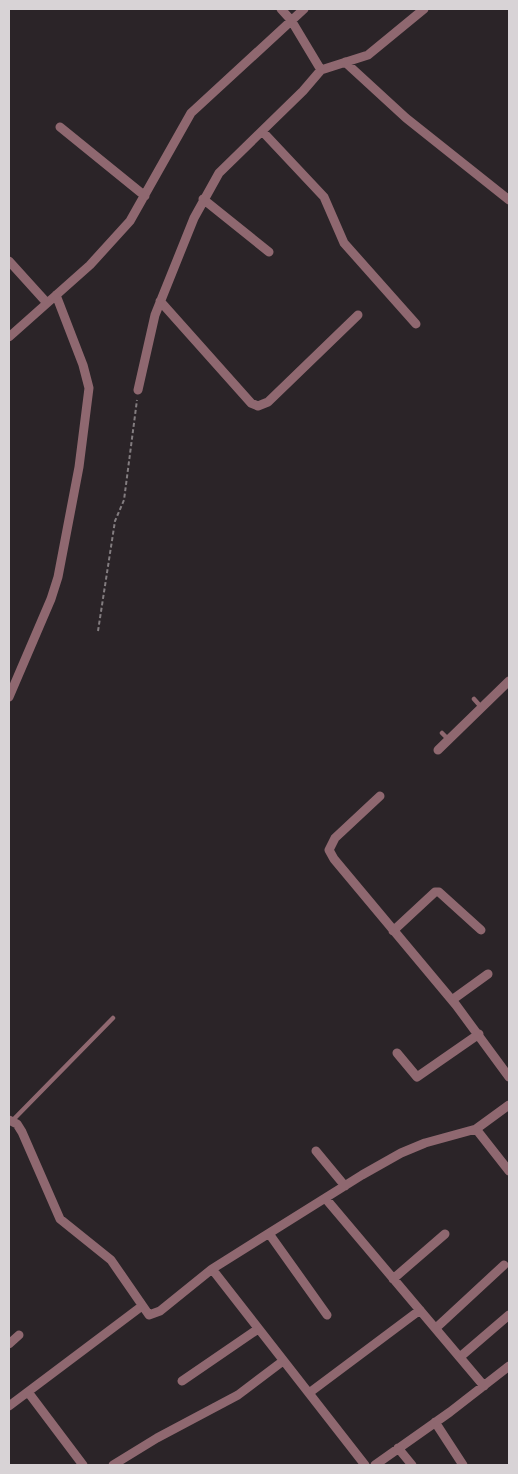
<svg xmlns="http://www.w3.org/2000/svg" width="518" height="1474" font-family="Figtree,sans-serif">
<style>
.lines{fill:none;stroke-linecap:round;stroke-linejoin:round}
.path{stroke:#837d80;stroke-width:2;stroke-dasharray:4 2.5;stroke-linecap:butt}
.service{stroke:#8f6870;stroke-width:4.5}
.minor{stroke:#8f6870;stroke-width:9}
</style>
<rect width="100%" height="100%" fill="#2b2428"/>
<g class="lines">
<path class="path" d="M98,631L115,521L124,500L137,400"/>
<path class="service" d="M474,699L482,708
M442,733L449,740
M12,1121L113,1018"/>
<path class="minor" d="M345,62L406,118L509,200
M321,70L368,55L424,9
M60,127L145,196
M262,131L324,197L344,243L416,324
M203,199L269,252
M9,261L47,303
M160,301L251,403L258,406L268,402L358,315
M9,337L90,265L130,221L191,113L304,9
M138,390L155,315L194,218L219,173L303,91L321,70L291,20L281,9
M9,697L51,599L58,577L79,467L89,388L83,365L56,295
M438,750L509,681
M380,796L335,838L329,850L334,859L456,1005L509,1077
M393,931L435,892H439L481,930
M452,1000L488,974
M397,1053L417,1077L479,1034
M9,1120L17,1124L22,1132L60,1219L111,1260L149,1315L160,1311L212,1269L362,1175L401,1153L425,1143L476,1129L509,1105
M476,1129L509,1171
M316,1151L345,1186
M326,1199L484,1386
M270,1235L327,1315
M212,1269L365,1465
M393,1279L445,1234
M436,1328L504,1265
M9,1344L19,1335
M460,1357L509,1315
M182,1381L258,1329
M28,1392L83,1465
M309,1393L420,1310
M9,1406L142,1306
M435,1422L463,1465
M398,1448L412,1465
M113,1465L157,1438L238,1395L283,1361
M375,1465L450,1412L509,1366"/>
</g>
<rect width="518" height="1474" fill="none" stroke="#d8d3d6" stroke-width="20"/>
</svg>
